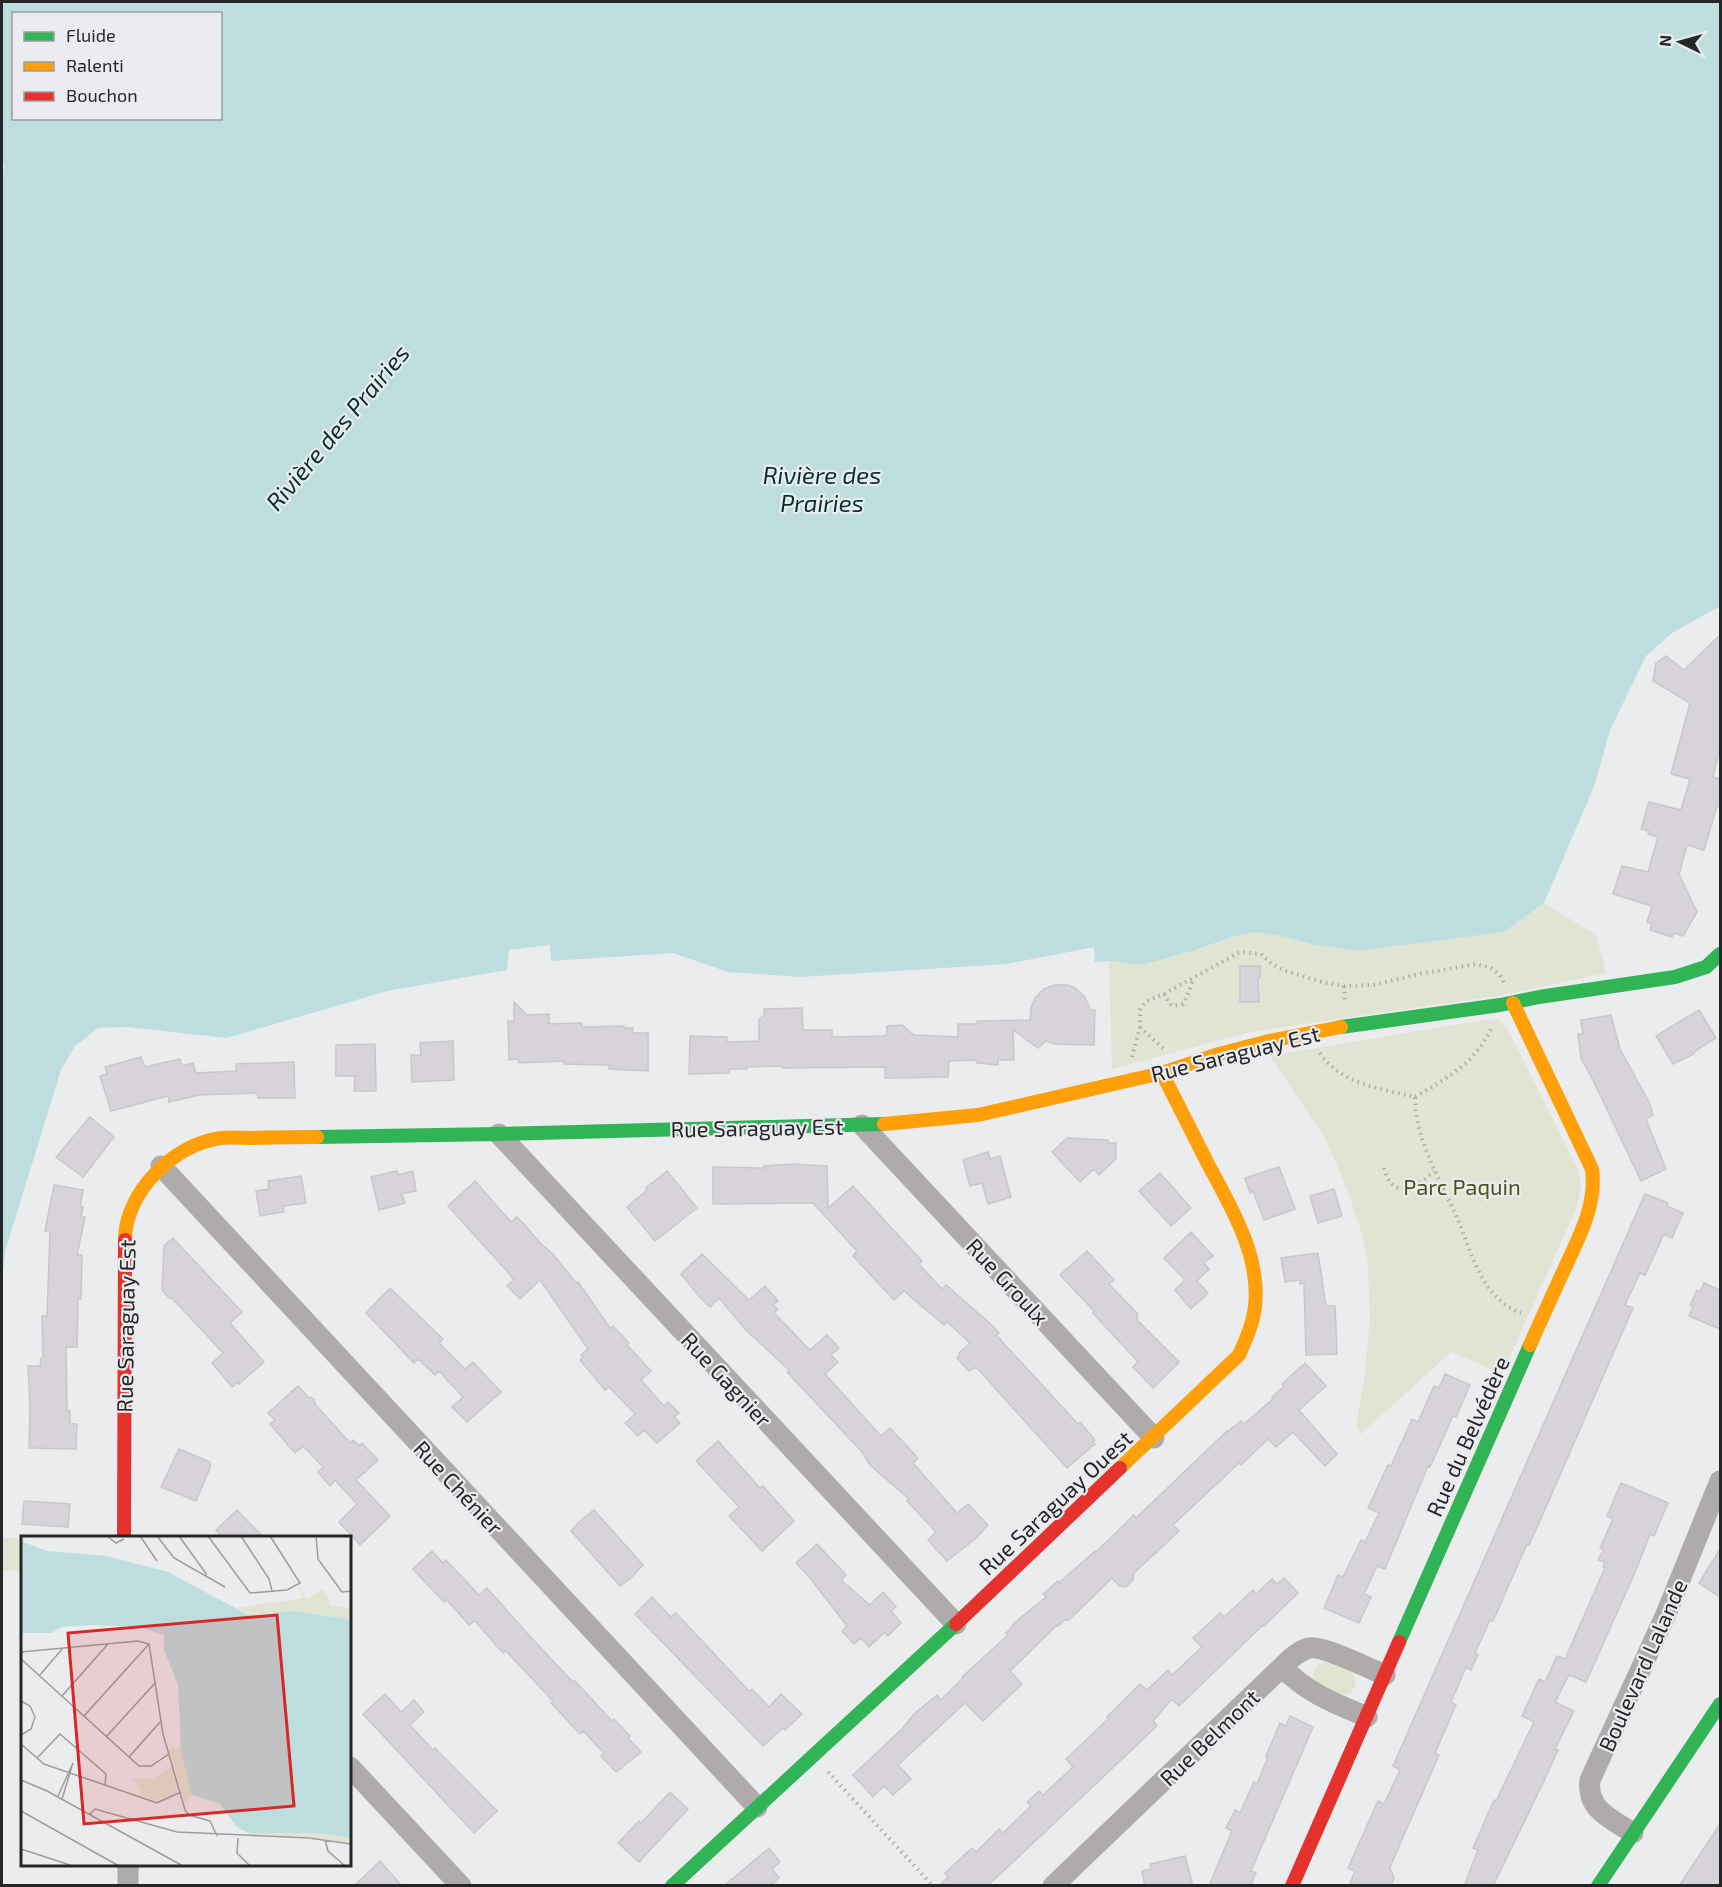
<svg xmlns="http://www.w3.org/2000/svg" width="1722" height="1887" font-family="'Exo 2',sans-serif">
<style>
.green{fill:#e0e4d3}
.water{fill:#beddde;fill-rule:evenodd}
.building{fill:#d7d3d9;stroke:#c7c8c9;stroke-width:1.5}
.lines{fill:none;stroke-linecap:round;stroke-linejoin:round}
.path{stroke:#afabad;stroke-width:4;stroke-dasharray:1.5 4.5;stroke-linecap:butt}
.street{stroke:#b0abab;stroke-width:21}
.fast{stroke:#30b455;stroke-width:14}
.slow{stroke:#ff9f0a;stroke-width:14}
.jam{stroke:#e5322d;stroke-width:14}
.labels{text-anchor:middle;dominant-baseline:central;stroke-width:4.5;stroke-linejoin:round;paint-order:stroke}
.street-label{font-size:22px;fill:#252627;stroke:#eaecef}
.park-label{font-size:22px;fill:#4c521c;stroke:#eaecef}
.water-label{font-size:24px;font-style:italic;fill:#033031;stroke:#eaecef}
.inset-road{fill:none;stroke:#9c9d9e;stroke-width:1.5}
.view{fill:#d62828;fill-opacity:0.15;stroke:#d62828;stroke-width:3}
.inset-edge{fill:none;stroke:#252627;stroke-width:3}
</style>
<rect width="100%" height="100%" fill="#ebecee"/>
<path class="green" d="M1544,903L1596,935L1606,973L1503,995L1250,1032L1112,1069L1109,961L1142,965L1192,951L1235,936L1256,932L1286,937L1315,945L1358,951L1504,932Z
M1498,1019L1507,1028L1579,1172L1581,1188L1576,1209L1502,1374L1451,1352L1361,1434L1356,1427L1365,1372L1370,1319L1368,1265L1360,1227L1347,1189L1325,1138L1270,1056L1483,1020Z
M2,1538H22V1571H2Z
M1329,1661C1340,1666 1356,1670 1356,1684L1350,1693L1341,1695L1315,1682L1313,1678L1315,1668L1323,1662Z"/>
<path class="water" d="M2,2H1720V606L1672,633L1646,656L1610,730L1595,784L1544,903L1504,932L1358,951L1315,945L1286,937L1256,932L1235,936L1192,951L1142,965L1109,961L1095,962L1094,947L1007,964L800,977L728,972L673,953L551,961L550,945L509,950L507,970L387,991L227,1038L127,1027L98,1028L75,1046L61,1070L6,1248L2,1278V179L4,167L2,156ZM14,14H220V118H14Z"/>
<path class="building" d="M1720,635V748L1713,777L1720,779V807L1717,806L1704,850L1687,845L1679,874L1697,912L1683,936L1674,933L1672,937L1650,930L1652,924L1647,922L1652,906L1613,894L1622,866L1648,872L1658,837L1648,834L1649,831L1641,829L1649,802L1681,810L1690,779L1671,774L1690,703L1653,681L1656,663L1666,656L1684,670Z
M1240,966H1260V977L1258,979L1259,1002H1240Z
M1055,985H1068L1075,988L1084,996L1091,1010H1095L1094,1045L1054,1044L1046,1041L1038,1048L1013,1030L1014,1060H998V1065L977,1063L976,1060L949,1061L948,1077L885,1078V1067L782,1068V1066L747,1067V1069H729V1073L689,1074L690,1036L727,1037V1042L759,1041V1019L764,1016V1009L802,1008L803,1030H832V1037L884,1036L887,1035V1026L902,1025L914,1035L958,1037V1024H977V1021L1030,1020L1031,1008L1035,998L1044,989Z
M514,1002L527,1015L549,1014V1024L582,1023V1027L624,1026V1028H633L632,1033H648V1071L609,1069V1065L564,1064V1061L519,1063L518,1059L509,1060L508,1021H514Z
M1699,1010L1716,1038L1695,1051L1694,1054L1673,1064L1656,1036Z
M1611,1015L1620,1049L1650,1104L1653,1115L1646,1119L1666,1169L1641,1181L1593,1080L1581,1058L1578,1034H1583L1581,1020Z
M453,1041L454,1080L412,1082L411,1055H421L420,1043Z
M375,1044L376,1091H354L355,1076H336V1045Z
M141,1057L145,1067L180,1059L182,1066L193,1063L196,1073L236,1071V1064L294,1062L295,1098H258L257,1093L199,1095L169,1102L168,1096L111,1111L100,1076L107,1074L105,1067Z
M90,1117L114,1137L83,1177L56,1157Z
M1067,1138L1108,1140V1143H1116V1159L1099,1175L1094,1169L1080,1182L1052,1152Z
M988,1152L990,1159L1000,1156L1011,1197L988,1204L982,1183L970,1186L963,1160Z
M792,1164L827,1166L828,1208L853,1186L922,1261L919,1264L942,1289L946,1285L994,1327L999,1333L996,1335L1078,1424L1080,1422L1095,1440L1093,1442L1095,1444L1067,1468L976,1367L969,1371L957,1358L960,1355L959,1353L970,1343L947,1322L944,1325L904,1291L894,1300L853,1256L857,1251L813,1203L713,1204V1167L764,1168V1166Z
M1279,1167L1295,1209L1264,1220L1253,1191L1250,1193L1245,1178Z
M397,1171L398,1175L413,1171L416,1191L402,1194L405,1203L379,1210L371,1177Z
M667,1171L697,1208L655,1241L627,1207L647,1190L646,1188Z
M1160,1173L1191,1208L1171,1226L1139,1191Z
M301,1176L306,1203L283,1206L284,1212L260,1216L256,1191L269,1189L268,1181Z
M475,1181L511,1222L517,1217L525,1225L540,1243L553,1254L576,1283L578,1282L610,1328L613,1326L629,1343L627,1345L651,1371L641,1380L664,1406L668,1402L679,1413L674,1417L680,1423L657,1443L644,1430L638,1436L625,1423L635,1414L609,1387L605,1390L580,1360L583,1357L581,1355L588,1349L540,1280L520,1299L507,1286L514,1279L448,1206Z
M54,1185L83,1190L80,1207H83L81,1216L85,1217L77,1255H82L81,1299H78L77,1347H66L67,1411H70V1424H77L76,1449L29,1448L30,1403L28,1366H40L41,1358L43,1357L42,1316H47L50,1232L45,1231Z
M1334,1189L1342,1216L1318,1223L1310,1196Z
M1645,1194L1668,1203L1667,1206L1683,1213L1672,1238L1664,1234L1645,1275L1640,1273L1625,1305L1633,1308L1546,1507L1529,1545L1527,1544L1493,1621L1490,1620L1475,1653L1478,1655L1471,1670L1466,1667L1451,1702L1456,1705L1435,1753L1439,1755L1390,1867L1394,1878L1391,1886H1349L1355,1871L1348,1868L1378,1801L1384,1804L1400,1770L1393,1766Z
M1191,1232L1213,1256L1204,1263L1209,1269L1197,1281L1208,1293L1191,1309L1175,1290L1185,1280L1164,1258Z
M173,1238L242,1312L230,1323L264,1362L239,1384L238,1382L232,1387L212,1363L223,1353L172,1298H169L162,1290L164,1246Z
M1087,1251L1114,1280L1109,1284L1138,1314L1137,1320L1179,1362L1153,1388L1133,1367L1138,1362L1093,1313L1094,1311L1060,1275Z
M1318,1253L1326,1306H1335L1337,1354L1306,1355L1304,1283L1300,1284V1280L1285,1282L1281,1258Z
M702,1254L749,1300L765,1286L778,1301L773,1305L778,1309L774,1313L810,1350L827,1335L839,1348L831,1355L838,1362L825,1374L881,1436L890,1428L918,1458L913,1463L957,1513L968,1504L988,1525L975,1539L947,1561L928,1540L936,1532L907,1501L909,1499L870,1465L863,1453L787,1372L789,1370L746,1330L719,1298L710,1307L698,1295L681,1274Z
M1704,1283L1720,1290V1329L1689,1316L1693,1306L1690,1305L1697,1290L1700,1292Z
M390,1288L443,1339L439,1343L465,1369L473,1362L501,1392L467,1422L452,1407L463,1397L439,1371L435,1375L418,1359L414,1363L366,1313Z
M1305,1363L1326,1386L1299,1410L1337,1454L1325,1466L1293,1432L1276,1447L1268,1439L1241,1465L1239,1463L1173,1525L1179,1531L1134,1573L1133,1580L1126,1587L1119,1586L1112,1578L1068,1621L1066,1619L1058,1626L1057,1625L1010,1671L1022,1684L983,1721L965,1703L898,1765L911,1779L893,1795L884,1786L873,1797L853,1775L902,1729L914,1714L937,1695L941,1700L963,1678L962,1677L1008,1635L1006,1633L1014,1625L1013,1624L1046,1597L1043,1594L1058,1581L1059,1583L1095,1551L1096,1552L1134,1515L1136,1518L1227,1431V1432L1241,1421L1244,1424L1274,1398L1272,1397L1284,1386L1282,1384Z
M1445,1374L1470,1385L1456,1417L1453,1416L1430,1467L1428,1466L1385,1569L1377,1566L1364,1594L1371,1597L1359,1623L1324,1608L1338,1575L1343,1577L1361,1540L1365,1542L1379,1513L1368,1508L1388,1465L1391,1466L1412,1419L1418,1422L1434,1386L1439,1388Z
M298,1386L308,1397L314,1399L315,1404L350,1443L353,1440L359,1446L362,1443L378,1460L356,1480L390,1516L360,1545L339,1522L357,1504L335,1480L330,1486L318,1472L323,1467L303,1446L295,1453L270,1424L275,1420L268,1413Z
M718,1441L760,1488L763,1486L794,1521L762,1551L729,1516L739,1507L697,1462V1460Z
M179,1449L210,1462V1468L196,1501L161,1487Z
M1621,1483L1668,1503L1654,1536L1650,1534L1636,1570L1586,1682L1569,1675L1555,1702L1574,1711L1555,1749L1558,1750L1542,1785L1493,1886H1464L1478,1850L1473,1848L1494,1800L1496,1801L1534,1722L1522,1716L1539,1679L1545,1682L1557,1656L1565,1659L1605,1568L1603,1567L1605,1562L1598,1560L1604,1549L1600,1548L1613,1519L1607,1516Z
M24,1501L70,1504L68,1527L22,1524Z
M237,1510L264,1538H223L216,1530Z
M594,1510L643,1565L632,1577L620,1586L571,1531L581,1520Z
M817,1544L846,1575L841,1580L870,1605L883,1592L896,1607L891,1611L901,1623L888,1636L885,1632L869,1647L861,1638L854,1644L842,1631L847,1626L810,1578L796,1563Z
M1720,1549V1597L1699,1583Z
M432,1551L443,1563L446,1560L479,1595L487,1588L537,1644L573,1682L575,1681L612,1721L614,1719L630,1736L628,1738L641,1752L616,1772L601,1756L604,1753L583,1731L580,1734L551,1703L553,1701L506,1651L503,1653L475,1621L469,1625L447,1600L444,1602L413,1569Z
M1284,1578L1298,1593L1264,1626L1263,1625L1179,1706L1172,1699L1153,1721L1157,1726L1010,1865L987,1886H939L948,1877L945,1873L972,1848L976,1852L999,1829L1003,1833L1031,1806L1027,1802L1039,1791L1043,1795L1073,1767L1066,1759L1108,1719L1107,1717L1140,1684L1147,1690L1168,1670L1172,1675L1202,1647L1193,1638L1220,1613L1224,1617L1253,1590L1256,1594L1272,1579L1277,1584Z
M652,1597L671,1617L676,1613L749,1691L752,1689L769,1707L781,1694L802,1714L785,1730L783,1728L763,1746L635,1614Z
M385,1694L401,1712L414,1700L424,1712L410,1725L433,1750L435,1748L497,1811L474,1833L363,1714Z
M1290,1716L1313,1727L1251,1871L1256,1873L1250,1886H1209L1232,1831L1226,1828L1235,1810L1240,1813L1254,1782L1257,1784L1268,1757L1266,1756L1280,1723L1286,1726Z
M670,1792L688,1809L639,1862L618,1843L639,1821L641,1823Z
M1720,1824V1886H1679Z
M769,1848L780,1862L772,1869L779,1878L770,1886H724Z
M1185,1856L1193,1886H1145L1142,1871L1151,1869L1150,1864Z
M380,1861L402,1886H354Z"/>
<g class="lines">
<path class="path" d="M1344,986L1345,1003
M1164,994L1169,1003L1173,1006L1183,1004L1189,992L1193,979
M1140,1027L1164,1049
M1320,1053C1340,1084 1382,1089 1415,1097C1415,1138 1438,1176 1455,1213C1467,1239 1473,1269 1492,1292C1499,1301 1510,1309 1521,1313
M1132,1057L1140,1027V1010L1143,1005L1147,1001L1164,994L1240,952L1261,954L1272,964L1283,970L1322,982L1344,986L1373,985L1419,974L1476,964L1491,968L1500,975L1504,982
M1415,1097C1447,1078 1474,1064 1491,1029
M1384,1168C1392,1202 1418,1187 1434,1171
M828,1772L933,1886"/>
<path class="street" d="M862,1125L1154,1438
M499,1134L956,1624
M161,1166L757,1807
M1282,1667C1307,1693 1334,1703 1367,1717
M350,1767L461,1886
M1633,1833C1612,1819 1586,1810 1590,1780L1666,1614L1720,1481
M128,1864V1886
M1053,1886L1282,1667C1290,1659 1298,1651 1309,1648C1323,1645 1370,1669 1385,1675"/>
<path class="fast" d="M1341,1027L1500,1005L1539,997L1675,977L1706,967L1720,954
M317,1137L499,1134L884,1124
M1399,1642L1530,1345
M672,1886L956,1624
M1598,1886L1720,1704"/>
<path class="slow" d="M1513,1003L1592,1169C1597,1206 1578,1239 1563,1272C1552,1296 1541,1320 1530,1345
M884,1124L978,1115L1162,1073L1219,1054L1269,1041L1341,1027
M125,1240C125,1192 174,1144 221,1138C231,1137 243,1138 253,1138C275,1137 296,1137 317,1137
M1120,1468L1239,1355C1246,1339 1253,1324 1255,1307C1261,1256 1231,1207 1208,1164C1193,1134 1177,1103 1162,1073"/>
<path class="jam" d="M124,1538L125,1240
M956,1624L1120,1468
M1292,1886L1399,1642"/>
</g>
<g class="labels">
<g class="street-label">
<text transform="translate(1235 1053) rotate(-14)">Rue Saraguay Est</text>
<text transform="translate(757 1127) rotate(-1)">Rue Saraguay Est</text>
<text transform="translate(1008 1281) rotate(47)">Rue Groulx</text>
<text transform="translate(125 1326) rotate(-89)">Rue Saraguay Est</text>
<text transform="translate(727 1379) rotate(47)">Rue Gagnier</text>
<text transform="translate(1467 1436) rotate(-66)">Rue du Belvédère</text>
<text transform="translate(459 1487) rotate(47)">Rue Chénier</text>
<text transform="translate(1055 1502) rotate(-43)">Rue Saraguay Ouest</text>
<text transform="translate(1642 1665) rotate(-66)">Boulevard Lalande</text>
<text transform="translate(1209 1737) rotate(-44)">Rue Belmont</text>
</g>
<g class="park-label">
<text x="1462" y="1186">Parc Paquin</text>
</g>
<g class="water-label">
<text transform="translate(337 427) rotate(-50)">Rivière des Prairies</text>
<text x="822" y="474">Rivière des<tspan x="822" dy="28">Prairies</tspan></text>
</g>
</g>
<g transform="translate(21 1536)">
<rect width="330" height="330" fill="#ebecee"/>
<path d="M277,50L286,63L302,53L308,62V69L330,72V84L274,75L229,80L215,72L282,62ZM160,211L171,259L164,267L148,213ZM151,230L158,255L138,266L118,259L120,253L111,243L133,242ZM236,295L301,297L330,302V307L287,301H229L228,297Z" fill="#e0e4d3"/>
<path d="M0,5L26,15L85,20L147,36L229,80L274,75L330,84V302L301,297H228L216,291L199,268L171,259L160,215L157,149L143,114V99L118,91L72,89L41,91L30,97H0Z" fill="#beddde"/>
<path class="inset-road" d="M86,0L95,7L103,3M119,0L136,25M136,0L153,22L204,51M158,0L186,39M187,0L229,57L266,54L279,47L249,0M220,0L248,43L251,55M295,0L297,23L321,56L330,55M0,116L117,105L128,108L142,198L164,274L168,279L189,285L196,300M0,123L118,230H130L148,218M18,140L42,112M41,160L87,108M0,165L9,170L14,181L10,193L0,199M63,180L128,108M85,201L135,146M0,208L23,228L136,267L160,256M108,221L139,186M16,222L39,198L85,238L84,249M0,244L26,255L162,330M37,260L52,227L41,263M0,275L98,330M69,278L74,273L156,296L288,302L330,308M217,302L216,317L229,330M304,304L307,315L324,330M0,313L52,330"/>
<path class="view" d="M256,79L273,270L63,288L47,97Z"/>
<rect width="330" height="330" class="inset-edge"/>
</g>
<rect width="1722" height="1887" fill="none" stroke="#252627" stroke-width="6"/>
<rect x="12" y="12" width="210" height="108" fill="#eaecef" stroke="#9b9d9f" stroke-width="1.5"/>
<rect x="24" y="32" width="30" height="9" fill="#30b455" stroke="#9b9d9f" stroke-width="1.5"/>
<text x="66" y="42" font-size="18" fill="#252627">Fluide</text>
<rect x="24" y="62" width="30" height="9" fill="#ff9f0a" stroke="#9b9d9f" stroke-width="1.5"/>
<text x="66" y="72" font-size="18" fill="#252627">Ralenti</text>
<rect x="24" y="92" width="30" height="9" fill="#e5322d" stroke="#9b9d9f" stroke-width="1.5"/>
<text x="66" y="102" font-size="18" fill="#252627">Bouchon</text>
<g transform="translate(1680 42) rotate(275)" stroke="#eaecef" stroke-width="4.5" paint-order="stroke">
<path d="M0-4.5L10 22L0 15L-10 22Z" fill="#252627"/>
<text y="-9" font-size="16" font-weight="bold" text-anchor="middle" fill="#252627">N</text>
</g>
</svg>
